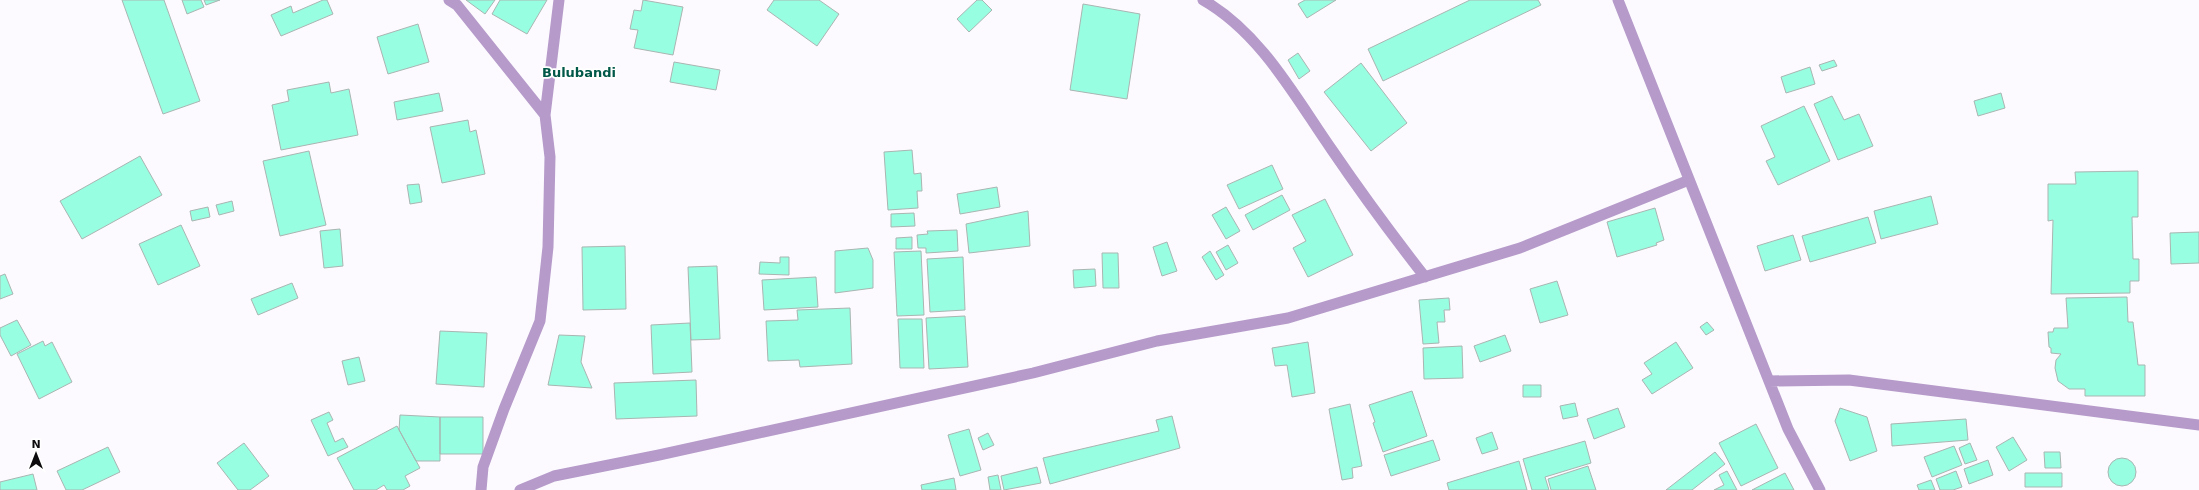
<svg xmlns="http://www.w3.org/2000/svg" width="2199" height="490" font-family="'DejaVu Sans',sans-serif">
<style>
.building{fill:#98fee1;stroke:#a9b5b1}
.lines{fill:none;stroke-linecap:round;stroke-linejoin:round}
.minor{stroke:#b59aca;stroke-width:11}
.labels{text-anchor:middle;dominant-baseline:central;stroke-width:3.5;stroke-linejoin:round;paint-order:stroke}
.quarter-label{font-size:13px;font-weight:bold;fill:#005948;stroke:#fff}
</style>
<rect width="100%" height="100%" fill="#fcfafe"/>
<path class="building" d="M122,0H164L200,101L163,114Z
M182,0H201L204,7L187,14Z
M204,0H220L206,5Z
M323,0H327L333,14L281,36L271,15L291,6L293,13Z
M466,0H495L485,14Z
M500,0H547L527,34L492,14Z
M643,0L683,7L673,55L634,48L638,30L630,29L634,10L641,11Z
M774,0H819L839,14L817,46L767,10Z
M977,0H982L992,10L969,32L957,19Z
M1305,0H1336L1307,18L1298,4Z
M1470,0H1538L1541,5L1383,81L1368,49Z
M1083,4L1140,14L1127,99L1070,90Z
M418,24L429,62L388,74L377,37Z
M1298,53L1310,71L1299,79L1288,60Z
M1834,60L1837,66L1822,71L1819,65Z
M674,62L720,70L716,90L670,82Z
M1361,63L1407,123L1371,151L1324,92Z
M1810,67L1815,84L1786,93L1781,77Z
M329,82L331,93L349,89L358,135L281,150L272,105L289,101L287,90Z
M439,93L443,111L397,120L394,102Z
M2001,93L2005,108L1978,116L1974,101Z
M1832,96L1844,120L1859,114L1873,146L1838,160L1814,104Z
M1804,106L1830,161L1778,185L1766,161L1775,157L1761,126Z
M468,120L470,132L476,130L485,174L442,183L430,127Z
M912,150L914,174L921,173L922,191H917L918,208L888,210L884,152Z
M309,151L326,225L280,236L263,161Z
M140,156L162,195L82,239L60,201Z
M1272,165L1283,189L1239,209L1227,185Z
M2138,171V217H2132L2133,259H2139V281H2130V293L2051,294L2053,220L2048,221V184H2076L2075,172Z
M419,184L422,202L410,204L407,185Z
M997,187L1000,207L960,214L957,194Z
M1282,195L1290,210L1253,230L1245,215Z
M1931,196L1938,224L1881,239L1874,211Z
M1325,199L1353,255L1308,277L1293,248L1306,241L1292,215Z
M232,201L234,211L219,215L216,205Z
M208,207L210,217L192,221L190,211Z
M1226,207L1240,231L1226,239L1212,215Z
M1655,208L1664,240L1656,243L1657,245L1617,257L1607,222Z
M1028,211L1030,246L969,253L966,224Z
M914,213L915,226L891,227V214Z
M1868,217L1876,243L1810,262L1802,236Z
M181,225L200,266L158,285L139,244Z
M340,229L343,266L324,268L320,231Z
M957,230L958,251L926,253V248H918L917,235L928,234L927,231Z
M2199,232V263L2171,264L2170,233Z
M1793,235L1801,260L1765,271L1757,246Z
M912,237V249H896V238Z
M1167,242L1177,271L1162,276L1153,247Z
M1228,245L1238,263L1226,270L1216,252Z
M625,246L626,309L583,310L582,247Z
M868,248L873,260V288L835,293V251Z
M921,251L924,315L897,316L894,252Z
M1210,251L1224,275L1216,280L1202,257Z
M1102,253H1118L1119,288H1103Z
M780,257H789V275L759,274L760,262L780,263Z
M963,257L965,310L930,312L927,259Z
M717,266L720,339L691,340L688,267Z
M1095,269L1096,286L1074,288L1073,270Z
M5,274L13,294L0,299V276Z
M816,277L818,307L764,310L762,280Z
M1557,281L1568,315L1540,323L1530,289Z
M292,283L298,298L258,315L251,299Z
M2127,297L2128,322H2133L2138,365H2145V396H2085V389H2069L2058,381L2055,368L2056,360L2061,354L2051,353V348L2049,347L2048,332H2053L2054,328H2068L2066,298Z
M1449,298L1450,310H1444L1445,322H1437L1439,343L1423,344L1419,300Z
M850,308L852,364L800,367L799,360L768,361L766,321L798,320L797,310Z
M965,316L968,367L929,369L926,318Z
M898,319H922L924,368H900Z
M17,320L31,345L11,356L0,335V328Z
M1707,322L1714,330L1706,335L1700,327Z
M690,323L692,372L653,374L651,325Z
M440,331L487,333L484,387L436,384Z
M559,335L585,336L581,362L592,388L548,385Z
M1505,335L1511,351L1480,362L1474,346Z
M43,341L45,346L52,342L72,382L39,399L17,354Z
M1308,342L1315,393L1292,397L1287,365L1275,366L1272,348Z
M1676,342L1693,368L1652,394L1642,380L1652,374L1644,363Z
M1462,346L1463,378L1424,379L1423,348Z
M359,357L365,381L348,385L342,361Z
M696,380L697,416L616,419L614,383Z
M1523,385H1541V397H1523Z
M1412,391L1427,436L1383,452L1373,423L1375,422L1369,405Z
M1575,403L1578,416L1563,419L1560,406Z
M1350,404L1362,466L1352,468L1353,478L1342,480L1329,409Z
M1618,408L1625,427L1594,439L1587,419Z
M1840,408L1867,417L1877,451L1850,461L1835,421Z
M329,412L333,420L327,423L335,442L343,438L348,447L328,456L311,420Z
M400,415L440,417V461H416L399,430Z
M1172,416L1180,448L1050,484L1043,458L1159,431L1156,420Z
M440,417H483V454H440Z
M1966,419L1968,440L1892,446L1891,424Z
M1756,424L1778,468L1741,486L1719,443Z
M397,426L420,468L405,476L410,486L403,490H387L384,485L376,490H354L337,458Z
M969,429L981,470L960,476L948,435Z
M1492,432L1498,449L1482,454L1476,438Z
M988,433L994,445L983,450L978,438Z
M2013,437L2027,460L2009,471L1996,447Z
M1433,440L1440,460L1391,476L1384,455Z
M1585,441L1591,463L1545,477L1549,490H1532L1523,459Z
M244,443L269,476L250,490H238L217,463Z
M1970,443L1977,460L1965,464L1959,448Z
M1954,446L1962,465L1932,477L1924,457Z
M108,447L120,472L82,490H66L57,471Z
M1715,452L1725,464L1692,490H1666Z
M2044,452H2060L2061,468H2045Z
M2108 472a14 14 0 1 1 28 0a14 14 0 1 1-28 0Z
M1988,460L1993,475L1969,484L1964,469Z
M1519,461L1527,490H1449L1447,483Z
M1588,466L1596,490H1551L1548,479Z
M1037,467L1041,483L1004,490L1001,476Z
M1727,471L1737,490H1714L1724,485L1719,475Z
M1956,471L1962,487L1953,490H1940L1936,479Z
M1785,473L1794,490H1752Z
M2025,473H2062V487H2025Z
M33,474L37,490H0V482Z
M998,475L1001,490H990L988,477Z
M954,478L956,490H922L921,485Z
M1931,480L1935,490H1919L1917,485Z"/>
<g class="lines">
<path class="minor" d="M449,0L457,5L545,115L550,157L548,247L540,321L504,409L483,467L481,490
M1203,0C1261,33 1295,97 1332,150C1362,194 1393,236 1425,277
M1618,0L1788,429L1820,490
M545,115L559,0
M1769,381L1849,380L2199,425
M520,490L554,476L659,455L1033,373L1157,341L1288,318L1520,248L1689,180"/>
</g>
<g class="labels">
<g class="quarter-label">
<text x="579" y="72">Bulubandi</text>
</g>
</g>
<g transform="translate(36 454)" stroke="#ffffff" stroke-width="3" paint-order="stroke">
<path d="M0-3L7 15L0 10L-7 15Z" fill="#0d0b0e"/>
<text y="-6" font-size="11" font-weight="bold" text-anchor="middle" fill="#0d0b0e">N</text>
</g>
</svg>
